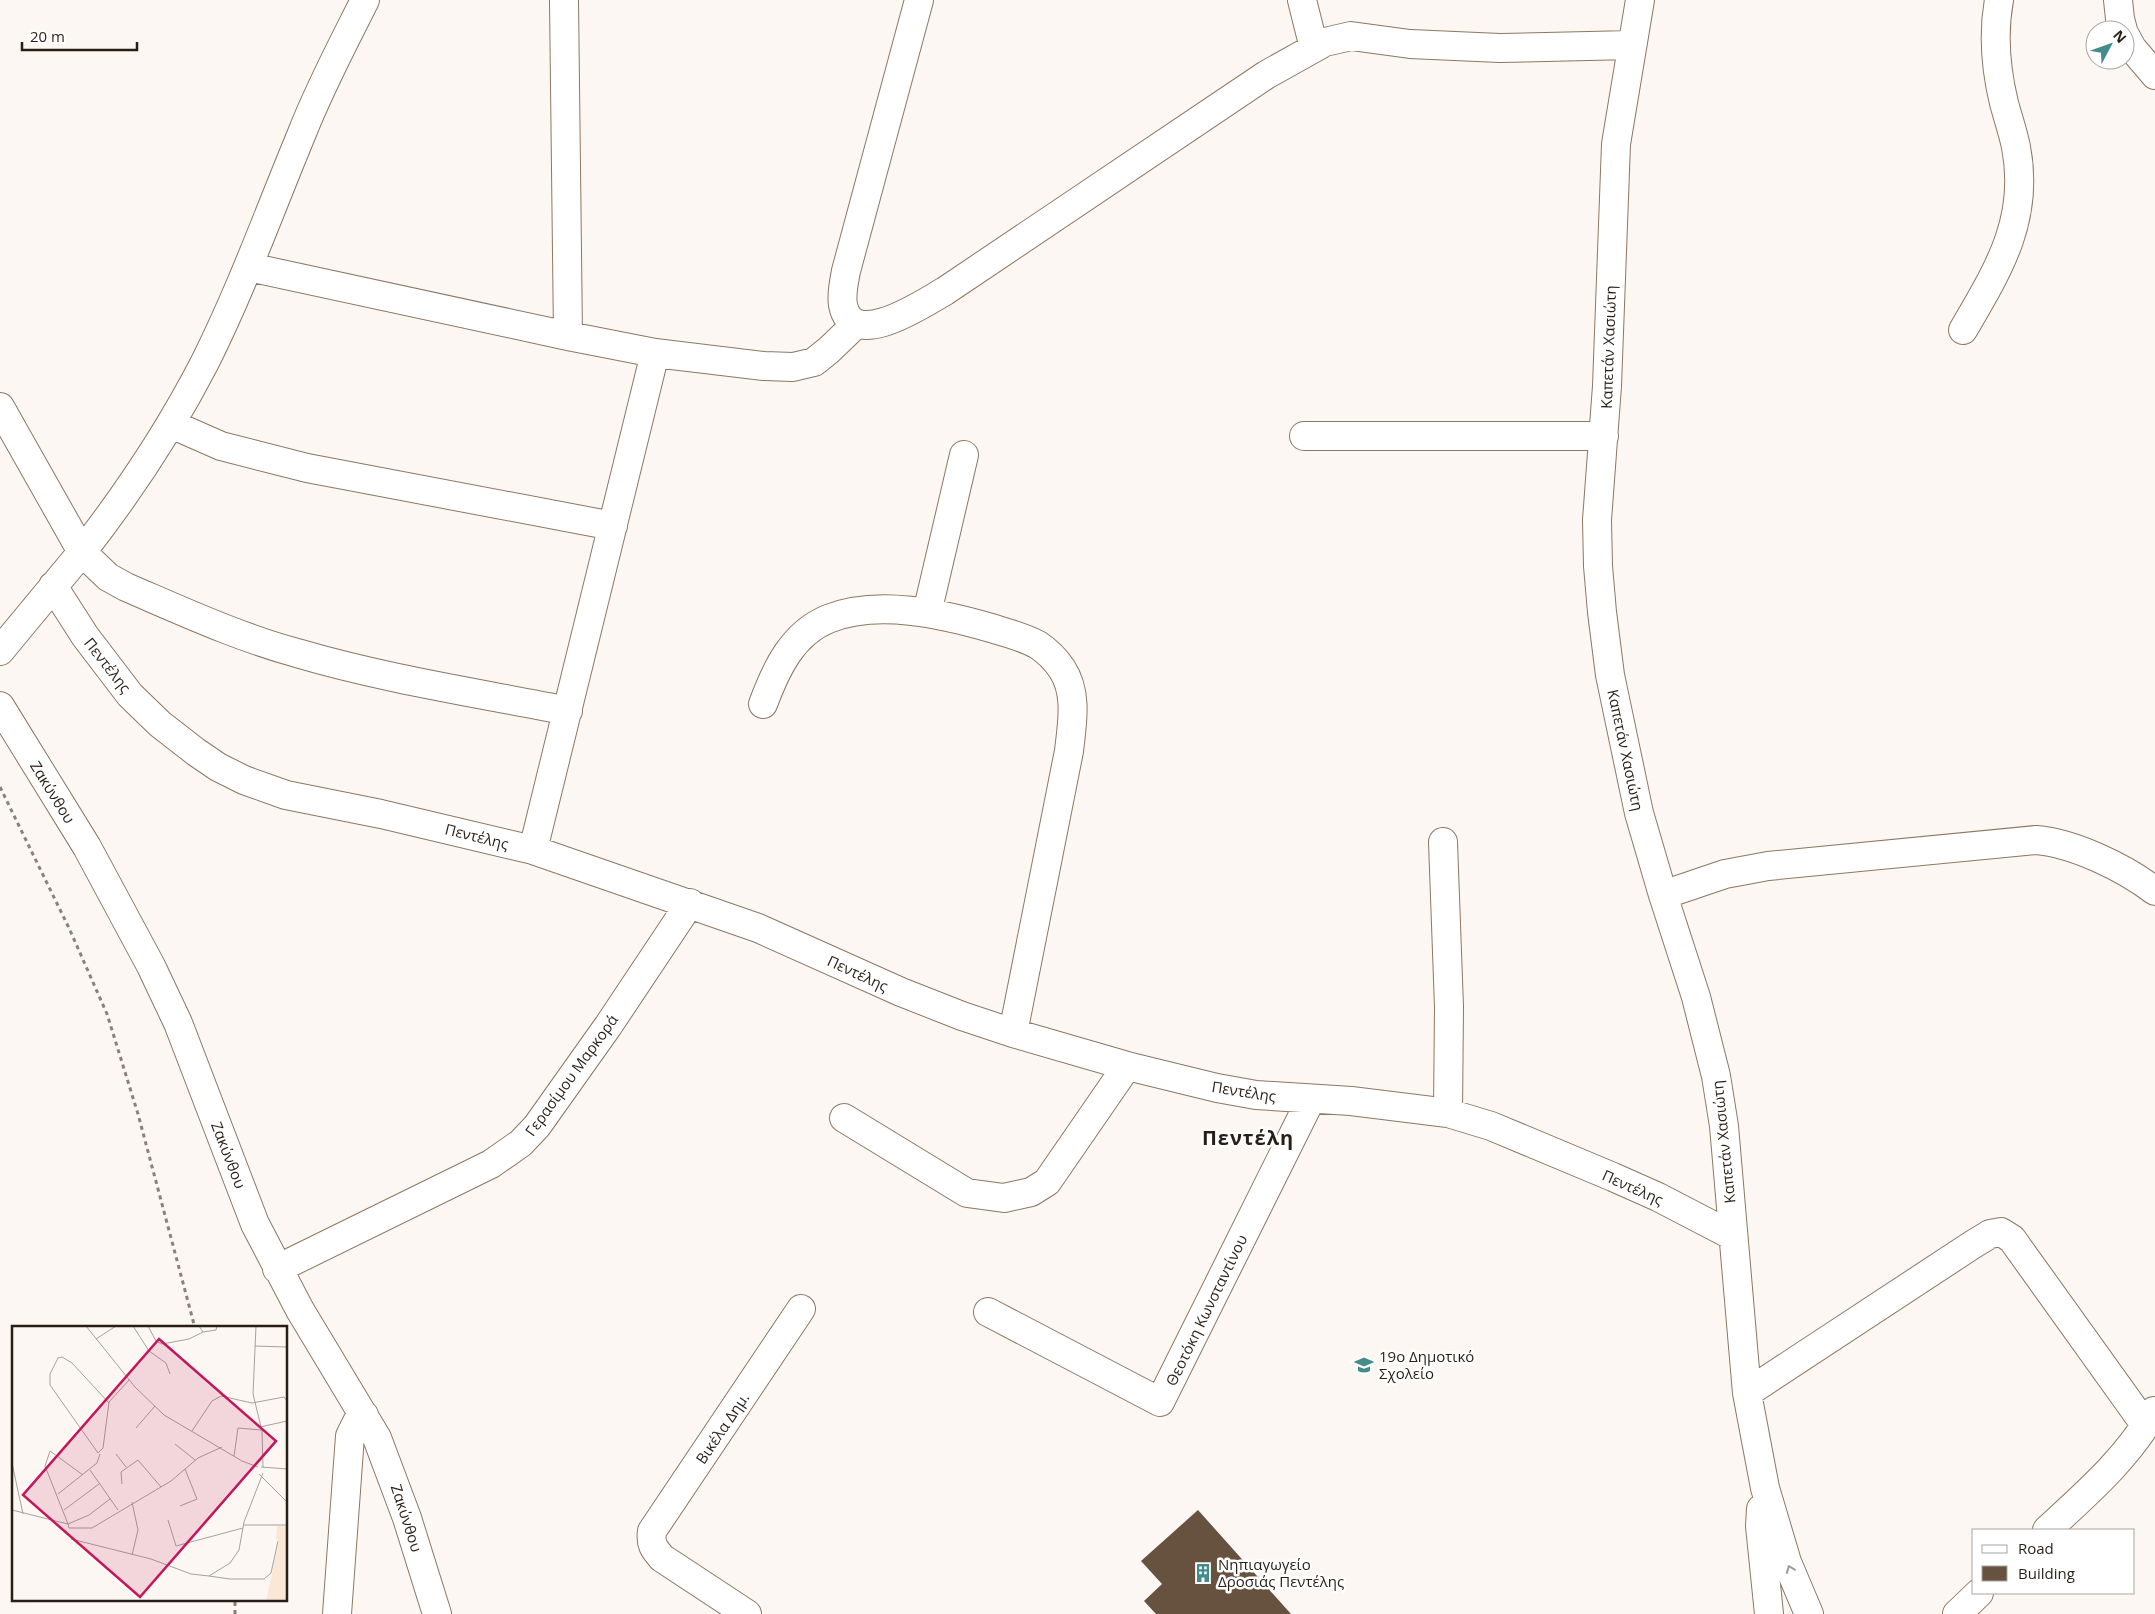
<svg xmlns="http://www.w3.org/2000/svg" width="2155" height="1614" font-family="'Open Sans',sans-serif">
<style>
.building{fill:#66523e}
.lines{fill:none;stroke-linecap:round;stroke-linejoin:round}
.minor-casing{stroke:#8c7762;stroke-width:30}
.path{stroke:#88827b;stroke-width:3;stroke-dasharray:4 4;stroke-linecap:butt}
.minor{stroke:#fff;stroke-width:28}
.oneway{stroke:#9e9a96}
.labels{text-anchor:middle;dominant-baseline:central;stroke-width:5;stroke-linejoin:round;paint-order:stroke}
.street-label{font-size:15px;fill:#271f16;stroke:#fff}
.poi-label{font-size:15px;fill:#271f16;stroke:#fff;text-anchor:start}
.district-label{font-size:20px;font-weight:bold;letter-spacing:1px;fill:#271f16;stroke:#fff}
.inset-road{fill:none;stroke:#a7a19b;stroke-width:1}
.view{fill:#c2185b;fill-opacity:0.15;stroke:#c2185b;stroke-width:2.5}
.inset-edge{fill:none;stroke:#271f16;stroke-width:2.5}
</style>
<rect width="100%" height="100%" fill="#fcf7f3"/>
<path class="building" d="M1198,1510L1291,1614H1156L1144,1601L1162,1584L1141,1561Z"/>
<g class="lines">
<g class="minor-casing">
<path id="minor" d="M365,0C343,44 320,87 302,133C270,210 242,288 205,362C170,430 128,493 82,552L108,577L126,587C182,611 238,637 297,653C385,679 478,693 568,711
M564,0L568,336
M919,0L846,271C844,282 841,294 843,305C852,352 924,303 945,291L1266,75L1325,42L1351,36L1410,44L1500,48L1631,45
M1302,0L1314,48
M1640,0L1616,144L1607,386L1597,520L1598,566L1602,612L1610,675L1639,813L1663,895L1696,997L1716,1076L1724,1126L1747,1393L1765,1488L1787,1562L1809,1614
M2118,0L2120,19L2123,30
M2125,35L2132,48L2155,75
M249,267L568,336L655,353L764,366L793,367L814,362L829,350L856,324
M1963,330C1998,270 2030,220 2016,147C2013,132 2008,118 2004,103C1996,70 1993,33 1999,0
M0,407L82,552L0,651
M171,424L221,446L307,468L613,526
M1304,436H1604
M53,586L85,636L130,695L160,724L196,752L218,767L244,780L286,795L381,814L533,850L758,928L901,992L962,1016L1013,1033L1127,1066L1217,1088L1256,1095L1351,1101L1448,1113L1491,1126L1613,1177L1658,1197L1733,1236
M927,613L964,455
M763,704C776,669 792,634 828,619C877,599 943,614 991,628C1007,633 1024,637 1038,645C1047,651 1056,660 1062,669C1078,693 1072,724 1069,751L1013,1033
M0,706L87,847L151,966L178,1023L255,1224L300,1310L377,1438L407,1518L437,1614
M1443,842L1449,1007L1448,1113
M533,850L655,353
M1663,895L1725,874L1768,866L2036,840C2074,843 2125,868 2155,891
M844,1118L967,1193L1004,1198L1031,1192L1047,1182L1127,1066
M277,1269L491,1164L521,1143L537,1126L608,1026L690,903
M988,1312L1160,1402L1311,1099
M1747,1393L1972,1245L1990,1234L2001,1232L2012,1239L2146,1426
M1761,1509L1760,1526L1769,1614
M2047,1530C2085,1495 2129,1457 2154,1411
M337,1614L350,1436L357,1422L364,1415
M747,1614L662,1558C654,1549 650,1544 652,1531L801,1309
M1957,1614L1979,1593"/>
</g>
<path class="path" d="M0,787L69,928L107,1014L138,1114L195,1328
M235,1614V1600"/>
<use href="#minor" class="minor"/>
</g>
<defs><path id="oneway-chevron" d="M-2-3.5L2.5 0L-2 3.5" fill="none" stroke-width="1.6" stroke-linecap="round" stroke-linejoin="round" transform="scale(1.25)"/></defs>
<use class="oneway" href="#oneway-chevron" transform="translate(1790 1569) rotate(-111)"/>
<defs>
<g id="school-bare" transform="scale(1.5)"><path d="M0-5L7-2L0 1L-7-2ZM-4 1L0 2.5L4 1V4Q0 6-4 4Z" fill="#448c8a" stroke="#fff" stroke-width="2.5" paint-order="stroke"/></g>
<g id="building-bare" transform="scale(1.5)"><path d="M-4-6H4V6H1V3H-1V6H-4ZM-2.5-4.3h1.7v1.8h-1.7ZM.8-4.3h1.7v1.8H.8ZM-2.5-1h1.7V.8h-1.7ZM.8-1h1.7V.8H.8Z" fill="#448c8a" stroke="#fff" stroke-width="2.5" paint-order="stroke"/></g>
</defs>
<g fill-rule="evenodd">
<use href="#school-bare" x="1364" y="1365"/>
<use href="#building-bare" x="1203" y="1573"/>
</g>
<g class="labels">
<g class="street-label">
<text transform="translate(1608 347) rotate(-88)">Καπετάν Χασιώτη</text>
<text transform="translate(108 665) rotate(52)">Πεντέλης</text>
<text transform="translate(1626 750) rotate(78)">Καπετάν Χασιώτη</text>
<text transform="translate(53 792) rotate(58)">Ζακύνθου</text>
<text transform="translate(477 836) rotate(14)">Πεντέλης</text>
<text transform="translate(858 973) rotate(25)">Πεντέλης</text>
<text transform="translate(571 1075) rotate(-54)">Γερασίμου Μαρκορά</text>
<text transform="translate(1244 1091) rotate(9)">Πεντέλης</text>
<text transform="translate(1723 1142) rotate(-96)">Καπετάν Χασιώτη</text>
<text transform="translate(229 1155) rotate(69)">Ζακύνθου</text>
<text transform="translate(1633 1187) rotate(24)">Πεντέλης</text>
<text transform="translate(1206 1310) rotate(-64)">Θεοτόκη Κωνσταντίνου</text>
<text transform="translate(722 1428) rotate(-56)">Βικέλα Δημ.</text>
<text transform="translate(407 1518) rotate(72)">Ζακύνθου</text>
</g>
<g class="poi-label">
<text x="1379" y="1356">19ο Δημοτικό<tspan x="1379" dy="17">Σχολείο</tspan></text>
<text x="1218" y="1564">Νηπιαγωγείο<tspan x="1218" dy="17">Δροσιάς Πεντέλης</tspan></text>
</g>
<g class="district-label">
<text x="1248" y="1137">Πεντέλη</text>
</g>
</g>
<g transform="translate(12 1326)">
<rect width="275" height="275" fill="#fcf7f3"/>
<path d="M265,200H275V275H254L267,215L264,213Z" fill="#fae7d5"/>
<path class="inset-road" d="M74,0L123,61L152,89L230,135L246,141M121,0L137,25L154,37L158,48M136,0L144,15L150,18L177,13L191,6L187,0M244,0L241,68L250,105L251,141M191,6L204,4L205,0M84,13L104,0M243,20L275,21M97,77L60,37L50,31L46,32L38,48V59L86,127L91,122L97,76L117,54M248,101L275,95M124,102L143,80M180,105L200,75L209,70L240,77L272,71L275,75M163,118L183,134M104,128L114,141M222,130L226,102L249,104M0,137L11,188M249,141L275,143M78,144L106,184M247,148L275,176M71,149L38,125L33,140L56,198L77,189L98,173M110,158L109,146L126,134L149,161M46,168L85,137L88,128M120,176L126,204L120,229M168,180L185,173L173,143M0,184L56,198L57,202H80L159,155L186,132L210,121M52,184L87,158M156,194L164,220L231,202M231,199H275M59,213L139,233L179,248L197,250L218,237L227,224L232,196L251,147M197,250L218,253H252L259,247L266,215"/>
<path class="view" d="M147,13L264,115L128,271L11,169Z"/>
<rect width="275" height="275" class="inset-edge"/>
</g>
<rect x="1972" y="1529" width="162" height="65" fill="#ffffff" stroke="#a9a5a2"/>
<rect x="1982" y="1545" width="25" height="8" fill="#ffffff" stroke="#a9a5a2"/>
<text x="2018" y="1554" font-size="15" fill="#271f16">Road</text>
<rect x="1982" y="1566" width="25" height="15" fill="#66523e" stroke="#a9a5a2"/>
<text x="2018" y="1579" font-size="15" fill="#271f16">Building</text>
<g transform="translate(2110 45) rotate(49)"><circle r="24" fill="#ffffff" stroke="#a9a5a2"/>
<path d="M0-4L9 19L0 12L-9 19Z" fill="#448c8a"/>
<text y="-8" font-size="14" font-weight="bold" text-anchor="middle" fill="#271f16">N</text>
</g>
<path d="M22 42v8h115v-8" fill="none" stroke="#271f16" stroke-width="2.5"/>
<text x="30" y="42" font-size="15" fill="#271f16" stroke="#ffffff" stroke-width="4" paint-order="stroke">20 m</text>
</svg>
